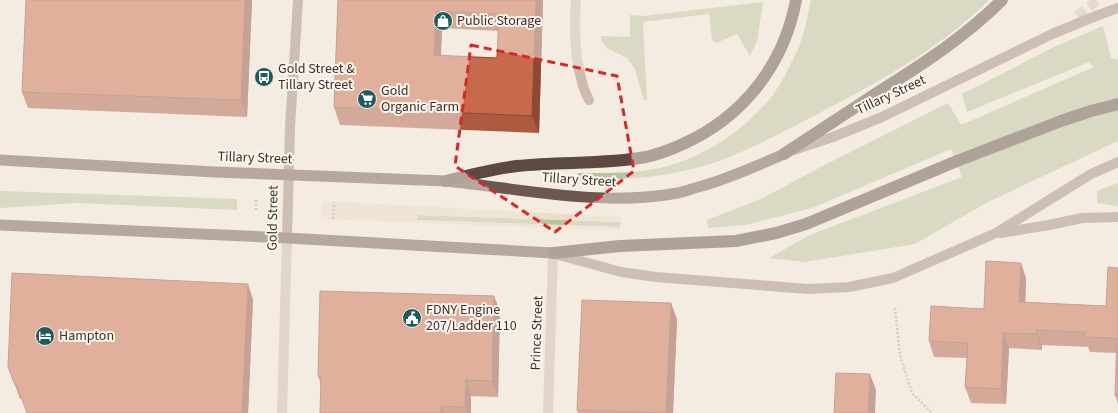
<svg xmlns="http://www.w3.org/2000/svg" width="1118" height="413" font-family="'Source Sans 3',sans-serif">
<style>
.green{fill:#b8c4a0}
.plaza{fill:#ecdcc8}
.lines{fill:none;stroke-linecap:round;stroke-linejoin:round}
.secondary-tunnel{stroke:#cfc6bd;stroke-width:10;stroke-dasharray:10 5;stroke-linecap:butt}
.path{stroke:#b9a596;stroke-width:2.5;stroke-dasharray:2 2;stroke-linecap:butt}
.minor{stroke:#cdbbac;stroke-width:10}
.secondary{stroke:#a18a7d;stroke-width:10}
.trunk{stroke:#6c584f;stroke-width:11}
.motorway{stroke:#5c4a42;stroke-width:12}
.wall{fill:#ac5a40;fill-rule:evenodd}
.shaded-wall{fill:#8c4a34}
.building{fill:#c8694b;stroke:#8c4a34;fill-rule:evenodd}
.marked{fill:none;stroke:#d62828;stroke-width:3;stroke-dasharray:8 5;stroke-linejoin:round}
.labels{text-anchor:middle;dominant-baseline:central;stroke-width:4;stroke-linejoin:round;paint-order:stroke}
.poi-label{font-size:14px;fill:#3b302b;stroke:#fbf5ee;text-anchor:start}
.street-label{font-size:14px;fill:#3b302b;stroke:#fbf5ee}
</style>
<rect width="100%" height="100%" fill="#f4ebe1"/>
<path class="green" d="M811,0H989C938,51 871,86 808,119C773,137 738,156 700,167C680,172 659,176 638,178C618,180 598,179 577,179L578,173C609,173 641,174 671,165C709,154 743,130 769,100C778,89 786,74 792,61C795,55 798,50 800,44C805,30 808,15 811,0Z
M763,2L757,41L750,56L737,34L716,43L712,40L709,14L643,22L647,100H644L634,67L627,58L607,48L602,42L601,36L630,37V15L643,16Z
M1103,26L1111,58L1118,60V141L988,202L915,244L805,262L769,258L810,235L962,177L951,149L812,208L745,225L708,228L707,220L761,199L815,170L948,103L961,125L1094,67L1089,62L967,112L962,94L1054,47Z
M1118,183V206L1097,203V191Z
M0,191L237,199V210L77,203L0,208Z
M417,215L621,222L620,227L417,220Z"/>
<path class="plaza" d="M324,201L584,215L621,216V222L417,215V220L620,227V230L580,229L324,219H322L321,216L322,205V202Z"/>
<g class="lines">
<path class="secondary-tunnel" d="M1077,16L1098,0"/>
<path class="path" d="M256,200V212
M333,219L334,202
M895,308L900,355L912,393L932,413"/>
<path class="minor" d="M576,0C574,28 574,55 582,82C583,88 586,94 589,100
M282,413L287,238
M548,413L553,253"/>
<path class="secondary" d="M794,150L833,137L882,117L1052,34L1096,16L1118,8
M1000,233L1049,225L1082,218L1118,217
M287,238L290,127L298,0
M555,254L621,272L656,277L808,289L849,287L893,278L996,233L1091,174L1118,162"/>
<path class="trunk" d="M0,160L215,172L446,181C523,189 601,207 678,193C686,191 694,188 702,186C730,178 757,166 784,154
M0,225L287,238L553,253"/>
<path class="motorway" d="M784,154C816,133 848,112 880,91C923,64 966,36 1002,0
M446,181C469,175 493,169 517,166C560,161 603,165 646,157C659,154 672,149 683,144C743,117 784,65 796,0
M553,253L620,246L736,241L776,233L806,224L957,161L1061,121L1091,111L1118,104"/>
</g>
<path class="wall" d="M26,0H252L247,117L28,108L22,92Z
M338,0H543L542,33L539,133L340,125L334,107ZM442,28L498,31L497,58L441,56Z
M1118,268V404L1115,395L1117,353L1090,352L1088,347L1042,345V350L1009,348L1006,404L971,403L965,387L967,358L934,357L929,341L984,309L1026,278L1025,302L1106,306Z
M253,299L248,413H27L22,399H20L8,367Z
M500,311L498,397L471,396V413H320L321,384L318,376Z
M677,319L673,413H578L577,410Z"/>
<path class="shaded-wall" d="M245,0H252L247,117L241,100Z
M536,0H543L542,33L539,133L532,116Z
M436,11L442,28L440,73L434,55Z
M1021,263L1026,278L1025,317L1019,302Z
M248,284L253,299L248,413H242Z
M494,296L500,311L498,397L492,381Z
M671,303L677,319L673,413H666Z
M1036,330L1042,345V350L1036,334Z
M1003,333L1009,348L1006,404L1001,389Z
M870,374L876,390L875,413H868Z
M466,380L471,396V413H467L465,407Z
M441,406L444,413H441Z"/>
<path class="building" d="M26,0H245L241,100L22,92Z
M338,0H536L532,116L334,107ZM436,11L499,14L497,58L434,55Z
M986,261L1021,263L1019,302L1106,306L1108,267L1118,268V395H1115L1117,338L1084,337L1085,332L1036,330V334L1003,333L1001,389L965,387L968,343L929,341L931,306L984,309Z
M12,273L248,284L242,413H27L17,385H15L8,367Z
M320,291L494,296L492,381L466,380L465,407L441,406V413H320L321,377L318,376Z
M582,300L671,303L666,413L577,410Z
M836,373L870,374L868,413H834Z"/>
<path d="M0 0H1118V413H0ZM471,45L617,76L634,171L555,232L455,166Z" fill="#f4ebe1" fill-opacity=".55" fill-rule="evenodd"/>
<path class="marked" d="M471,45L617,76L634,171L555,232L455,166Z"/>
<defs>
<g id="shop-disc" transform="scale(1)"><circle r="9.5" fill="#1f5a5e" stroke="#fbf5ee"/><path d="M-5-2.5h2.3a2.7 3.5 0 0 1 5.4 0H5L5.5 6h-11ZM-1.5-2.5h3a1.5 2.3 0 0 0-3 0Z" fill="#fff"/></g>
<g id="bus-disc" transform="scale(1)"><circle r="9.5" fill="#1f5a5e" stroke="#fbf5ee"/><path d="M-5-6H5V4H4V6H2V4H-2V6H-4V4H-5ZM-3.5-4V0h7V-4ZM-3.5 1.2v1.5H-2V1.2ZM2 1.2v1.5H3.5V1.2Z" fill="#fff"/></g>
<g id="supermarket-disc" transform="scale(1)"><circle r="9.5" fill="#1f5a5e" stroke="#fbf5ee"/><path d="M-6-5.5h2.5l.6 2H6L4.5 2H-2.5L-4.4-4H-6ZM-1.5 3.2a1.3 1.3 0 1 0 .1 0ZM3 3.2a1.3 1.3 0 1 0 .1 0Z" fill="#fff"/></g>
<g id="civic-disc" transform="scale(1)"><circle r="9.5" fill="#1f5a5e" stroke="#fbf5ee"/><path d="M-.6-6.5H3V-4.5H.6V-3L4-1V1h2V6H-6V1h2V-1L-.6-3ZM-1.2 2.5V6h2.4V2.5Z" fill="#fff"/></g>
<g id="hotel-disc" transform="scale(1)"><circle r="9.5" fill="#1f5a5e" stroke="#fbf5ee"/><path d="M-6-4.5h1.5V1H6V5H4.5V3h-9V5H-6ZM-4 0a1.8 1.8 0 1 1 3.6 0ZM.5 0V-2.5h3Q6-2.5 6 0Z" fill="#fff"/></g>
</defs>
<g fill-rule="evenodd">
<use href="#shop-disc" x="443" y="21"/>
<use href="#bus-disc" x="264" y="77"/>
<use href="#supermarket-disc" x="367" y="99"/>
<use href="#civic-disc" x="412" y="318"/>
<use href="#hotel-disc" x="45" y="336"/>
</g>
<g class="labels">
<g class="poi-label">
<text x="457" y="21">Public Storage</text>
<text x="278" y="69">Gold Street &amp;<tspan x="278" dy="16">Tillary Street</tspan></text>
<text x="381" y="91">Gold<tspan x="381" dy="16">Organic Farm</tspan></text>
<text x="426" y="310">FDNY Engine<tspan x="426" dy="16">207/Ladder 110</tspan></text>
<text x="59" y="336">Hampton</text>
</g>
<g class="street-label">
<text transform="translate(891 95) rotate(-25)">Tillary Street</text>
<text transform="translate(255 158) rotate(2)">Tillary Street</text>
<text transform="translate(579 180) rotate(4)">Tillary Street</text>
<text transform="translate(273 218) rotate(-89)">Gold Street</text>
<text transform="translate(537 333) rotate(-88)">Prince Street</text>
</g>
</g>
</svg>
